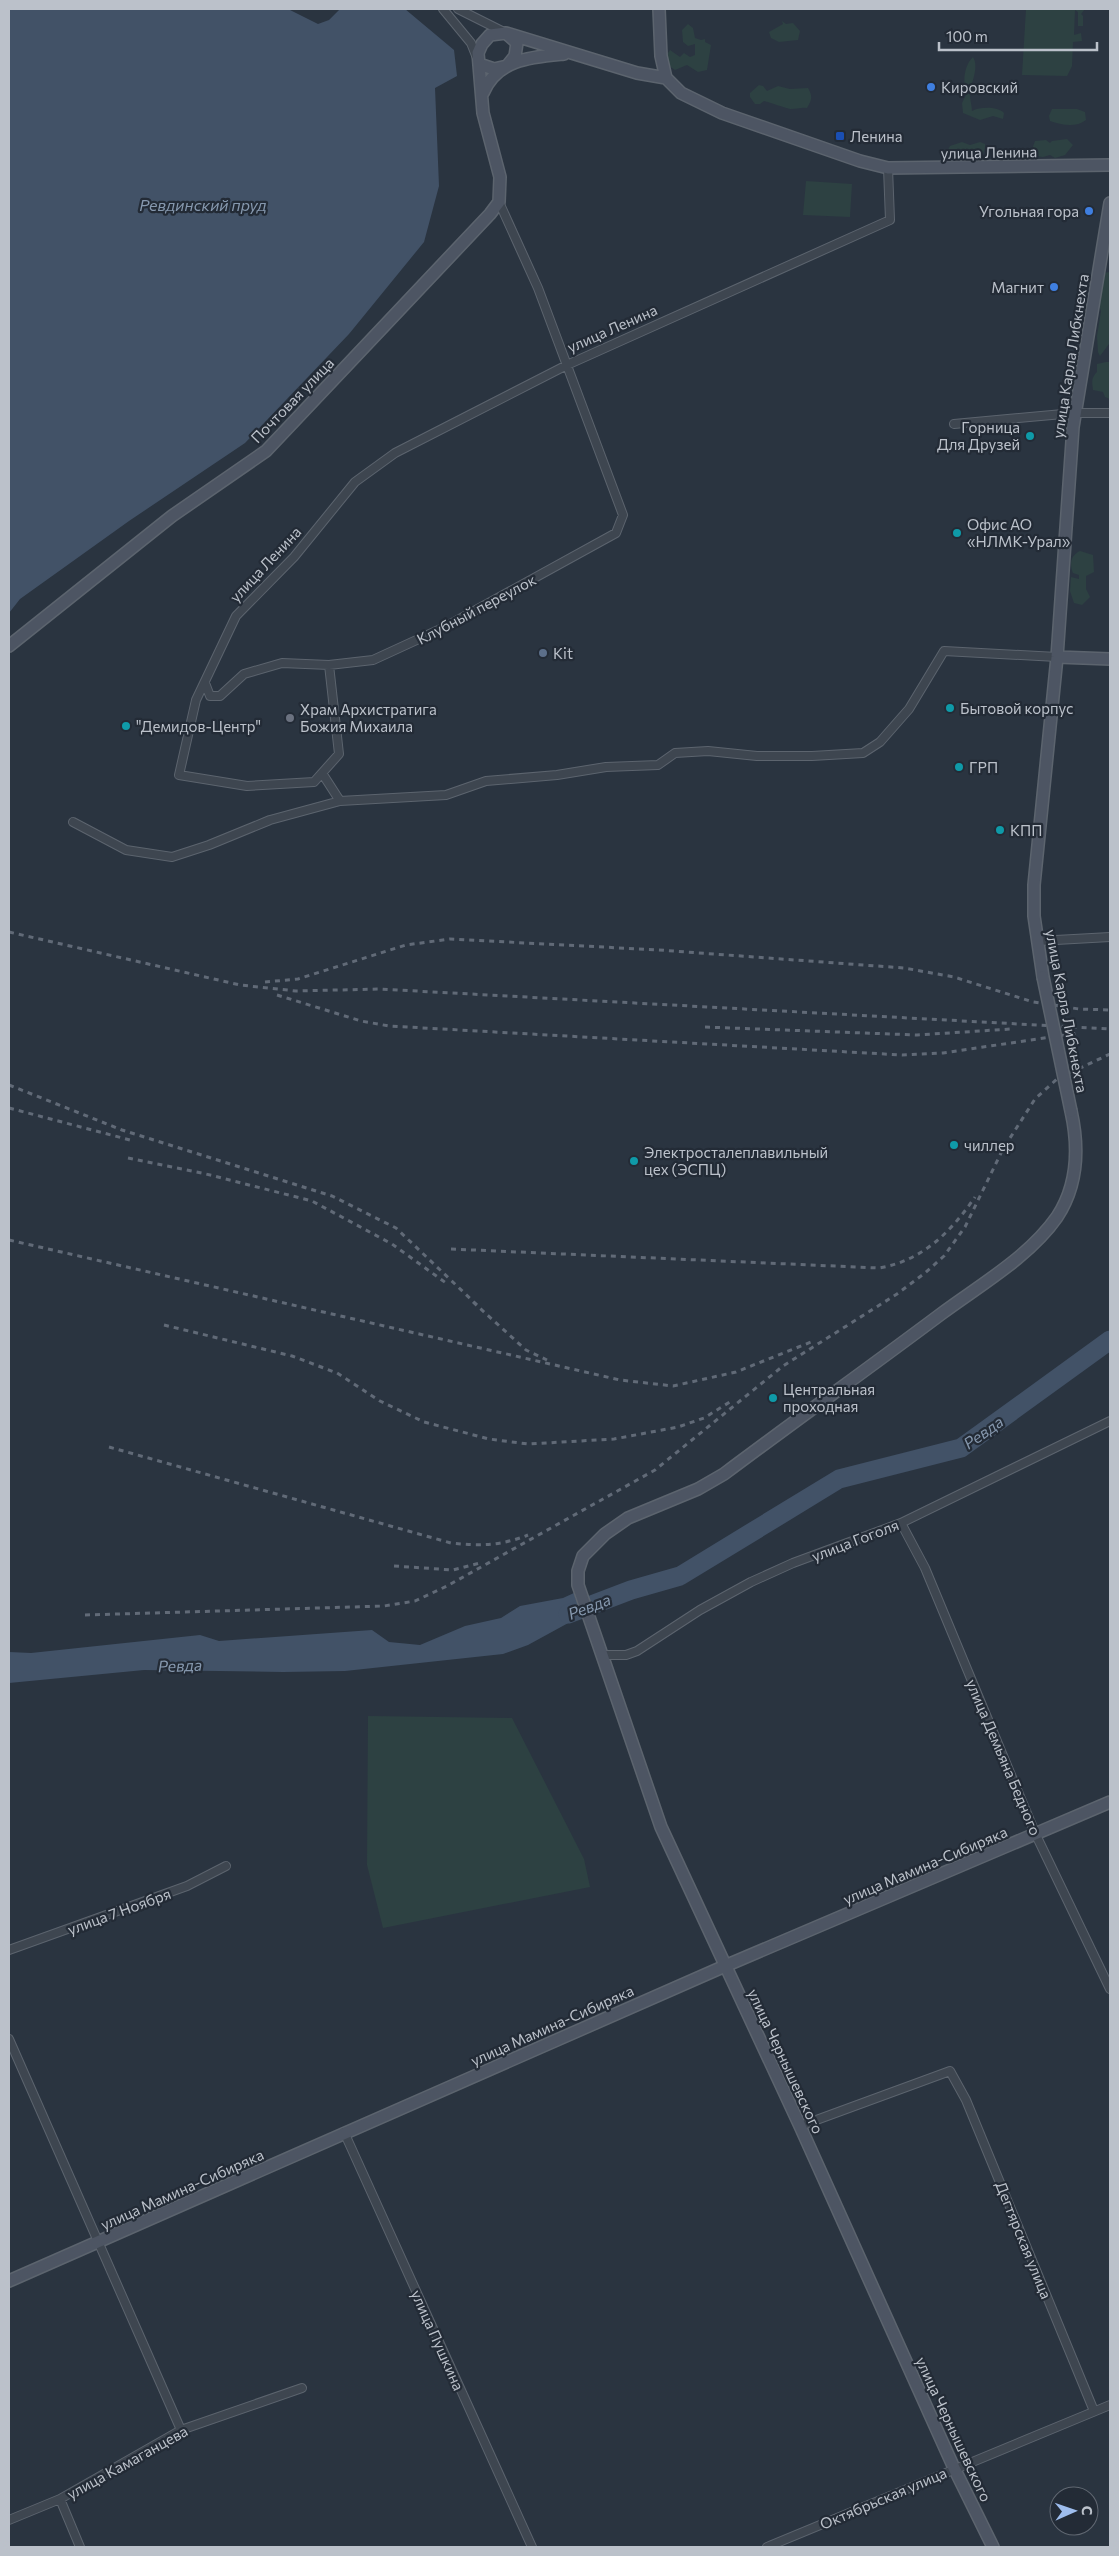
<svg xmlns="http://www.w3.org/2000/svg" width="1119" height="2556" font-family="Commissioner,sans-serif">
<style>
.green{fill:#2d4142}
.water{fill:#425267}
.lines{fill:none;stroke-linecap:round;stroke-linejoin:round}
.river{stroke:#425267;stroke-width:19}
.street-casing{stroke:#5c646e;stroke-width:10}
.secondary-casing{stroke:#5c646e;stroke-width:14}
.street{stroke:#3e4650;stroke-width:8}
.secondary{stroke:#4d5563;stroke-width:11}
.rail{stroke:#616a77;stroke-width:3;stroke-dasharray:5 5;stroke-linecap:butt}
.secondary-bridge-casing{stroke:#5c646e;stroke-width:14;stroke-linecap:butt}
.secondary-bridge{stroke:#4d5563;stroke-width:11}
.shop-dot{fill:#3f7fe0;stroke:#232b36;stroke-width:2}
.transit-dot{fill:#1a4fb4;stroke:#232b36;stroke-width:2}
.culture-dot{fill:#0f9aa8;stroke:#232b36;stroke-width:2}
.service-dot{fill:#5c6f8a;stroke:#232b36;stroke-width:2}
.worship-dot{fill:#6b7280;stroke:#232b36;stroke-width:2}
.labels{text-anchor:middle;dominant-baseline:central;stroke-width:4.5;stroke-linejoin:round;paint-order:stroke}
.poi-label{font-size:15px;fill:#bbc1ca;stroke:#232b36;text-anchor:start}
.street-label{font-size:15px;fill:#bbc1ca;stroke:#232b36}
.water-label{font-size:16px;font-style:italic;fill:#8698ae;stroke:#232b36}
</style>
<rect width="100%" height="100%" fill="#2a3440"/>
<path class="green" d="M1026,9H1085L1081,14L1083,16V26H1078V12L1075,10L1074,35L1081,33L1082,41L1073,42L1072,66L1067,76L1022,75Z
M782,21L786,24L793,23L800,31L798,40L779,42L771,38L769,32L783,24Z
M688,24L693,28L695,38L701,40L705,39V42L711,45L707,70L698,72L687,65L675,70L669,66L666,56L670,50L680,57L684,53L690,57L695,55V44L688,46L683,42L682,30Z
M973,57C979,67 972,81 970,91C969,97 972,105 972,111C980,107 997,106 1004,113L1003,119L993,116L980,120L963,113L962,103L967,93C962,84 964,65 973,57Z
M759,85L763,86L767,91L778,86L790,89L808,88C813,97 812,99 807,108C801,107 797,109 791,109C788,109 769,102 764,101L760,104H755L750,97V93Z
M1052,109H1077L1085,112L1086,120C1076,128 1061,125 1050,121L1049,116Z
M1067,139L1073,145L1065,155L1055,158L1050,155L1043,157L1030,155L1035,141L1046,140L1050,143L1052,141Z
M962,142L970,145L980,142L985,144C986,150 981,158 976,161L965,157L958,158L950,156L948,150L950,146Z
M806,181L852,184L850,217L803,215Z
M1110,272L1109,344L1100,356L1098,352L1097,336L1101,311L1098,303L1103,273Z
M1106,362H1110V399L1105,397L1103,392L1093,390C1092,382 1091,378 1097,372V364Z
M1080,551L1093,555L1094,572L1086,576V589L1090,597L1082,605L1074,603L1070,591L1071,577L1079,579V575L1073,573C1069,564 1071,555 1080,551Z
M368,1716L512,1718L584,1859L590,1887L383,1928L367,1865Z"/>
<path class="water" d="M9,9H288L318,24L329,20L340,9H405L454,50L457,76L435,88L439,186L424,242L349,334L245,443L129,521L20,599L9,613Z
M574,1593L581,1616L528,1645L503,1654L345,1671L283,1672L144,1670L9,1683V1652L31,1653L200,1635L219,1641L372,1630L389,1642L420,1645L465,1626L501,1618L520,1606L563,1598Z"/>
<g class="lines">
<path class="river" d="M568,1614L631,1590L680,1576L839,1479L961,1448L1110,1340"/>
<g class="street-casing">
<path id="street" d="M443,9L471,43L477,58
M458,9L504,32
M954,424L1074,413H1110
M329,665L339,754L314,782L247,786L179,775L196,700L236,616L294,557L355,482L395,453L567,365L890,220L888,168
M205,683L210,696H220L244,674L282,663L329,665L373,660L447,626L616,533L623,515L538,288L499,202
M322,773L340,801
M73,822L126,850L172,857L209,845L270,820L340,801L446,795L486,781L557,775L606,767L658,765L675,753L708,751L757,756H812L863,753L880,742L909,709L944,651L1057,657
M1038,941L1110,937
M901,1523L925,1568L1036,1835L1110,1989
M602,1655H626L637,1651L700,1610L751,1582L793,1563L901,1523L1110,1421
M9,1950L187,1886L226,1866
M9,2039L181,2430
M800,2126L950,2071L966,2100L1094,2411
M344,2132L532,2547
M60,2499L80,2547
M9,2520L60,2499L181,2430L302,2388
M767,2547L1110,2405"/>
</g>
<g class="secondary-casing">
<path id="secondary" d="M659,9L661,56L666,78
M479,64L494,69L507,66L515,56L517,43L507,34
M483,93C497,59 532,57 564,54
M9,646L172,516L266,451L490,214L499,202L500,177L483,113L478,53L482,44L490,35L506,33L637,73L666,78L681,93L722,113L860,161L888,168L1110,165
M1057,657L1110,659
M1043,977L1034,916V885L1057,657L1073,427L1110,203
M9,2281L725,1966L1110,1802
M993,2547L954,2468L800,2126L661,1827L578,1585V1571L583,1556L605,1534L628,1518L698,1489L724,1474C796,1420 869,1368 941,1314C980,1285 1029,1257 1057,1217C1078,1185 1079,1147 1071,1111"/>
</g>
<use href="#street" class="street"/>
<use href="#secondary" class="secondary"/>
<path class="rail" d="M9,932L240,985L296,991L379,989L1110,1029
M265,982L298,979L406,945L450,939L659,950L904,968L954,977L1033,1002L1079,1009L1110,1010
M277,995L361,1021L389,1026L902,1055L943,1053L1078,1033
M705,1027L917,1035L1011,1029
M9,1085L122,1130L332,1196L396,1228L477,1305
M9,1108L130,1140
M128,1158L206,1174L312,1201L392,1244L446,1283
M9,1240L620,1380L673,1386L736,1372L811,1342
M451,1249L879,1268C922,1261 951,1232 975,1197
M473,1302L526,1350L547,1360
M164,1325L292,1356L337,1373L380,1401L424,1422L489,1439L528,1444L614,1439L678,1427L704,1418L733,1400
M109,1447L451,1543C481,1546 500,1546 528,1535
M394,1566L453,1570L480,1563
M85,1615L384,1606L415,1601L447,1586L655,1470L783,1366L897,1294L925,1273L944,1256L965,1227L1003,1149L1035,1099L1057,1079L1110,1054"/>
<g class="secondary-bridge-casing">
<path id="secondary-bridge" d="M1043,977L1071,1111"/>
</g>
<use href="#secondary-bridge" class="secondary-bridge"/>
</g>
<g class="shop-dot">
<circle cx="931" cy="87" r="5"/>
<circle cx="1089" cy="211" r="5"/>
<circle cx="1054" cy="287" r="5"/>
</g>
<rect class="transit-dot" x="835" y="131" width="10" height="10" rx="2.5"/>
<g class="culture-dot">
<circle cx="1030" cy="436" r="5"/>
<circle cx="957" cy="533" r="5"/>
<circle cx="950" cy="708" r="5"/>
<circle cx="126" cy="726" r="5"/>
<circle cx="959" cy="767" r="5"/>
<circle cx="1000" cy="830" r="5"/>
<circle cx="954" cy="1145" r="5"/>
<circle cx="634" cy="1161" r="5"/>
<circle cx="773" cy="1398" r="5"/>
</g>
<circle class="service-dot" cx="543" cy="653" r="5"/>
<circle class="worship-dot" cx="290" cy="718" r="5"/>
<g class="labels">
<g class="poi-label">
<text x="941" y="87">Кировский</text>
<text x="850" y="136">Ленина</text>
<text x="1079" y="211" text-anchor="end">Угольная гора</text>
<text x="1044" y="287" text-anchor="end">Магнит</text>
<text x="1020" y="427" text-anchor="end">Горница<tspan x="1020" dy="17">Для Друзей</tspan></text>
<text x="967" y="524">Офис АО<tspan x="967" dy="17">«НЛМК-Урал»</tspan></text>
<text x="553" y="653">Kit</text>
<text x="960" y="708">Бытовой корпус</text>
<text x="300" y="709">Храм Архистратига<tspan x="300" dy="17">Божия Михаила</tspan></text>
<text x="136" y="726">"Демидов-Центр"</text>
<text x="969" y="767">ГРП</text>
<text x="1010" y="830">КПП</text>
<text x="964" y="1145">чиллер</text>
<text x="644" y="1152">Электросталеплавильный<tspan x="644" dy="17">цех (ЭСПЦ)</tspan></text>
<text x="783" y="1389">Центральная<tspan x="783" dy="17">проходная</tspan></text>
</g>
<g class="street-label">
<text transform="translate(989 152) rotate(-1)">улица Ленина</text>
<text transform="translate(612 328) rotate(-24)">улица Ленина</text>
<text transform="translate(1070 356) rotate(-81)">улица Карла Либкнехта</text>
<text transform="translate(292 400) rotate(-46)">Почтовая улица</text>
<text transform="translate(265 564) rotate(-47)">улица Ленина</text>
<text transform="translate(476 609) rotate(-28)">Клубный переулок</text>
<text transform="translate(1067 1011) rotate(79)">улица Карла Либкнехта</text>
<text transform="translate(855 1540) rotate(-21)">улица Гоголя</text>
<text transform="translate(1004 1757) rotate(67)">улица Демьяна Бедного</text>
<text transform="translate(925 1865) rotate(-23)">улица Мамина-Сибиряка</text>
<text transform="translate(119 1911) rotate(-20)">улица 7 Ноября</text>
<text transform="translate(552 2025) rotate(-24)">улица Мамина-Сибиряка</text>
<text transform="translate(786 2061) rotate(65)">улица Чернышевского</text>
<text transform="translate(182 2189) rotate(-24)">улица Мамина-Сибиряка</text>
<text transform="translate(1024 2240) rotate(68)">Дегтярская улица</text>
<text transform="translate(438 2340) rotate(66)">улица Пушкина</text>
<text transform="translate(954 2429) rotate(65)">улица Чернышевского</text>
<text transform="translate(127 2462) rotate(-29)">улица Камаганцева</text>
<text transform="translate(883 2498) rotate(-23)">Октябрьская улица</text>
</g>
<g class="water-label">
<text x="203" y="204">Ревдинский пруд</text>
<text transform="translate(983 1432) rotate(-35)">Ревда</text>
<text transform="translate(589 1606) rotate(-21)">Ревда</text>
<text transform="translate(180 1665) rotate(-2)">Ревда</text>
</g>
</g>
<rect width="1119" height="2556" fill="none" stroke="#bbc1ca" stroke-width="20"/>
<g transform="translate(1074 2511) rotate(88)"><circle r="24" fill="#232b36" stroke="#606771"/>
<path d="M0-4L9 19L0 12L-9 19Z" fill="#9ebded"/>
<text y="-8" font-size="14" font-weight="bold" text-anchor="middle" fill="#bbc1ca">С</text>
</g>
<path d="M939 42v8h158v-8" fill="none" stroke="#bbc1ca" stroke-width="2.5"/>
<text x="946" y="42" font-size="15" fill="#bbc1ca" stroke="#232b36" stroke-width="4" paint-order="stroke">100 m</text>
</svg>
